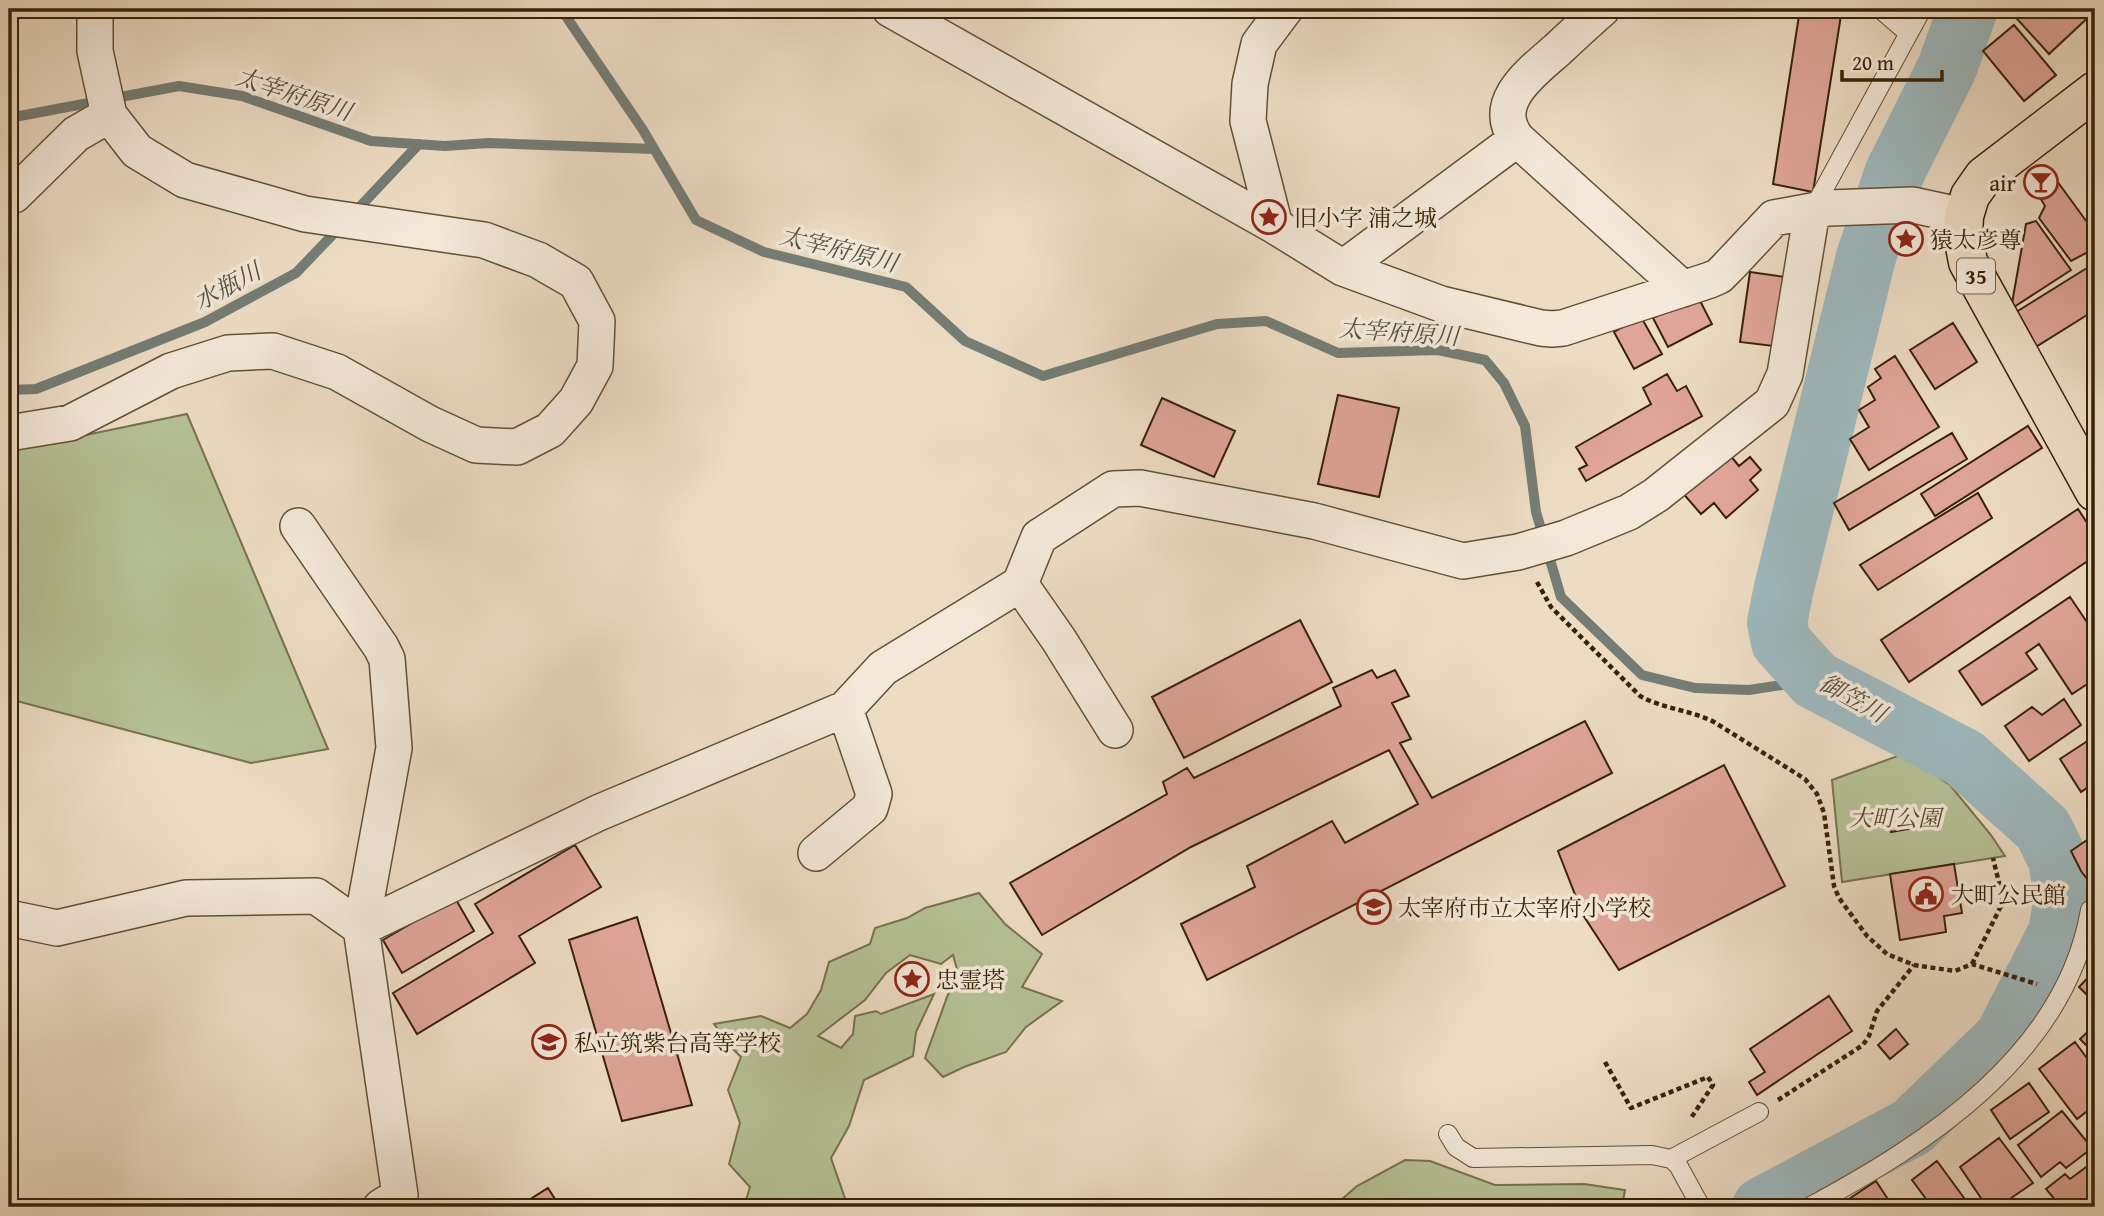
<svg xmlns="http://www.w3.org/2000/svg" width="2104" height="1216" font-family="'Gentium Book Plus','Noto Serif JP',serif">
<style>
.green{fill:#b6c196;stroke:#77724e;stroke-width:2}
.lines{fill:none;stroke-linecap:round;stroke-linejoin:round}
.stream{stroke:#757d75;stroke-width:10}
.river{stroke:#9eb9bf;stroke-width:60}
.building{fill:#e0a599;stroke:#382205;stroke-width:2}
.service-casing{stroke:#655035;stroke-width:20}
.minor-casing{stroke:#655035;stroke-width:38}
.primary-casing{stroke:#382205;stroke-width:41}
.path{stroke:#382205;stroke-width:4.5;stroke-dasharray:5 3.5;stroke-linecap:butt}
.service{stroke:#f3e8d9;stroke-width:18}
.minor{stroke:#f3e8d9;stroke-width:35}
.primary{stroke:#eddcc4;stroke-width:38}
.labels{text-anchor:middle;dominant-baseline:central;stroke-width:7;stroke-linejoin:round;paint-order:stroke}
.shield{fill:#f3e8d9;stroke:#705d45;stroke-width:2}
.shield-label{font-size:21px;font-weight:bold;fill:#382205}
.poi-label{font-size:23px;fill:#382205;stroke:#f3e8d9;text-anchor:start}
.park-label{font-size:23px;font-style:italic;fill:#584a29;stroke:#f3e8d9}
.water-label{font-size:24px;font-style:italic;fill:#574f3d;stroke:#f3e8d9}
</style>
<rect width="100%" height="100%" fill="#eddcc4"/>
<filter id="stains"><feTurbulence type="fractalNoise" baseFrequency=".00286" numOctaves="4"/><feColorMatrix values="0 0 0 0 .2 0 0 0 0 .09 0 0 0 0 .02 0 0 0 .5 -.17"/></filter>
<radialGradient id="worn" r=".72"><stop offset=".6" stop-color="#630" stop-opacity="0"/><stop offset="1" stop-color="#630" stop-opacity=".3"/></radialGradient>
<path class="green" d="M187,414L328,749L251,763L9,699V451Z
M1903,754L1950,785L1991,835L2005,856L1842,882L1832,780Z
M979,893L1005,924L1042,954L1022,987L1062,1001L1026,1027L1006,1052L964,1067L943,1077L925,1058L947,997L958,973L953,955L941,964L910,955L886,973L865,1000L818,1036L841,1048L853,1034L855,1016L876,1011L881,1014L934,994L916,1032L913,1056L864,1080L849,1126L831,1158L848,1207H750L745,1203L750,1187L729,1164L740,1123L728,1090L741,1057L732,1048L714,1024L761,1016L790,1028L807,1014L821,990L829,962L870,944L875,928L907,918L925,908Z
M1405,1160L1430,1161L1495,1185L1584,1184L1625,1190L1622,1207H1333L1357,1186Z"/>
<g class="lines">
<path class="stream" d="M561,9L643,130L696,220L764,252L906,287L965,341L1043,376L1217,324L1266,321L1338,353L1438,350L1485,360L1504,383L1525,426L1536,512L1561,597L1642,675L1695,688L1749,690L1815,680
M9,118L179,86L242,96L371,141L445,146L488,143L654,149
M354,213L419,144
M9,390L36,389L205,322L296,273L341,226"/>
<path class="river" d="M1762,1207L1912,1127L2004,1038L2058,933L2064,897L2058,860L2043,829L1964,758L1815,680L1781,642L1777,623L1783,592L1866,257L1894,174L1947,68L1968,9"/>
</g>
<path class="building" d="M1800,9H1842L1813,192L1773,184Z
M2008,9H2095V11L2049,54Z
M2014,25L2056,75L2024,101L1983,51Z
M2046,166L2095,233V260L2094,261L2086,253L2071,261L2039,218L2045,206L2030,181L2033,176Z
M2036,221L2071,270L2011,309L2026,224Z
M2095,263V310L2034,348L2013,314Z
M1750,272L1793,278L1783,347L1740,342Z
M1697,295L1712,324L1668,347L1653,318Z
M1641,317L1662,354L1634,369L1614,332Z
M1953,323L1977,362L1935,389L1910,350Z
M1895,356L1939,427L1869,470L1850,439L1869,427L1859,410L1875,400L1868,387L1881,378L1875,369Z
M1667,374L1677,391L1686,386L1702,416L1586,481L1579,469L1587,465L1576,447L1651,404L1643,388Z
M1338,395L1399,408L1379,497L1318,484Z
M1162,398L1235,431L1214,477L1141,445Z
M2028,426L2042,448L1935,516L1921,494Z
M1952,433L1967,459L1849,530L1834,503Z
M1729,454L1739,466L1750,457L1761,470L1750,480L1758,490L1726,518L1714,503L1701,514L1680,490Z
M1978,493L1992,518L1878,590L1860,565Z
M2078,509L2095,535V556L1909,682L1881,640Z
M2070,597L2095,634V679L2072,694L2039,644L2026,653L2037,669L1982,705L1959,671Z
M1300,620L1332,682L1184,758L1152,697Z
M1372,670L1377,678L1395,670L1409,696L1392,703L1411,739L1400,743L1432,798L1585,721L1612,773L1207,980L1181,924L1255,887L1247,866L1332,821L1345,843L1418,804L1389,750L1191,847L1042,935L1010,883L1167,794L1163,782L1187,768L1194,778L1341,706L1333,688Z
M2064,699L2081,725L2029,761L2005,726L2032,707L2042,715Z
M2095,736V782L2081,792L2060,759Z
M1724,765L1785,886L1619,970L1583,915L1558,851Z
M1905,815L1908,829L1891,832L1889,818Z
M2090,838L2095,845V889L2081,871L2071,851Z
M575,845L601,887L519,936L535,963L417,1034L393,993L493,933L475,904Z
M1954,864L1962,913L1944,916L1946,932L1900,940L1890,874Z
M455,898L474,931L402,973L383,940Z
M637,917L692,1105L622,1121L569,940Z
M2095,970V997L2092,1000L2079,987Z
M1829,996L1852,1031L1757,1095L1749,1082L1765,1072L1750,1049Z
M2095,1025V1054L2080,1039Z
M1896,1029L1908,1044L1890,1059L1878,1045Z
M2075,1042L2095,1069V1105L2077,1119L2039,1069Z
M2029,1083L2049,1112L2010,1139L1991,1110Z
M2062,1111L2092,1148L2066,1168L2060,1162L2041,1177L2018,1145Z
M1999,1138L2033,1183L1998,1207H1987L1960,1167Z
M1937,1161L1967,1202L1960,1207H1932L1912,1180Z
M2093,1162L2095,1165V1207H2061L2046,1189L2065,1174L2070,1179Z
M1876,1181L1893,1207H1837Z
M548,1188L560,1207H518Z"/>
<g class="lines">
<g class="service-casing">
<path id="service" d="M1880,9L1908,33
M1812,211L1922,9
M1448,1134L1456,1147L1473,1158L1652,1155L1671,1159L1678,1165L1701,1207
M1671,1159L1759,1112
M1809,1207C1928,1143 2065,1055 2090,910L2095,907"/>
</g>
<g class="minor-casing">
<path id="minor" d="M890,9L1275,226L1343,268L1441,304L1541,328L1552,329L1563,328L1710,280L1719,276L1728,267L1774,218L1828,208L1913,205L1964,216
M1602,9C1587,22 1572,36 1557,50C1532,72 1489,103 1517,139L1683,289
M9,195H14L76,134L109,115
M1275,226L1248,121L1250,84L1259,44L1285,9
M1343,268L1517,139
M9,433L70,423L171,371L228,353L273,351L337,372L430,424L476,445L517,447L550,430L576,401L595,366L597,321L576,282L538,260L484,240L305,214L185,180L137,151L109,115L95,51V9
M298,526L381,647L387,659L394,748L361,928L400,1195L381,1207
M1020,584L1059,640L1115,730
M816,853L870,808L874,794L845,709
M9,918L57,928L186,898L316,896L361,928L598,813L845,709L883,668L1020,584L1039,537L1113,489L1140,488L1314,521L1463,561L1518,552L1566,538L1629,512L1656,495L1772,403L1785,374L1812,211"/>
</g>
<g class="primary-casing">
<path id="primary" d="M2095,91L1984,176L1970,196L1964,216L1963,236L1968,262L2095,492"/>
</g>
<path class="path" d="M1537,582L1551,607L1640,696C1663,709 1691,710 1714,722L1805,779L1817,794L1824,813L1834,886L1839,898L1867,936L1887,954L1914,965L1955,971L1972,964L2037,984
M1972,964L2001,906V891L1993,858
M1605,1062L1631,1108L1708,1077L1713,1085L1691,1118
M1778,1100L1863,1045L1869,1036L1877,1011L1914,965"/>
<use href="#service" class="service"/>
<use href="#minor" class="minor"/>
<use href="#primary" class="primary"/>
</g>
<defs>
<g id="bar-ring" transform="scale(1.75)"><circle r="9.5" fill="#f3e8d9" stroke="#8f2418" stroke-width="1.5"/><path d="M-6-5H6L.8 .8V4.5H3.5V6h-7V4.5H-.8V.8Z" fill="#8f2418"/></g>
<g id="sight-ring" transform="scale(1.75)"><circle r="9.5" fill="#f3e8d9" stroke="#8f2418" stroke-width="1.5"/><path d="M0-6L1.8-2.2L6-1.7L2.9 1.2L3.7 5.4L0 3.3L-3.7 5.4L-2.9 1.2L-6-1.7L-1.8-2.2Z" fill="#8f2418"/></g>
<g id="civic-ring" transform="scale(1.75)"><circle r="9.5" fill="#f3e8d9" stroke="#8f2418" stroke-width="1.5"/><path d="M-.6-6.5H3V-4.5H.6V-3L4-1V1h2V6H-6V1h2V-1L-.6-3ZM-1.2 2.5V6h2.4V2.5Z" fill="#8f2418"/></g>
<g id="school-ring" transform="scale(1.75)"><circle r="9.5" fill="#f3e8d9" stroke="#8f2418" stroke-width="1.5"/><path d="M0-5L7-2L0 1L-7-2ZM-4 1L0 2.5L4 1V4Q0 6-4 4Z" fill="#8f2418"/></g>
</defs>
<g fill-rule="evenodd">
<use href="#bar-ring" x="2041" y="182"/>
<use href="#sight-ring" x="1269" y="217"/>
<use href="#sight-ring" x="1906" y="239"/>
<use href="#civic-ring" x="1926" y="894"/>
<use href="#school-ring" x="1374" y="907"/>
<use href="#sight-ring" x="912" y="979"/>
<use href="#school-ring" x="549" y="1042"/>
</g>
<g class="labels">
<rect class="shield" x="1957" y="258.5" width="38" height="35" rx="5"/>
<g class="shield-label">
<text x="1976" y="276">35</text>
</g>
<g class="poi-label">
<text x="2016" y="182" text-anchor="end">air</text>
<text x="1294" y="217">旧小字 浦之城</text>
<text x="1930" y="239">猿太彦尊</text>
<text x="1951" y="894">大町公民館</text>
<text x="1398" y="907">太宰府市立太宰府小学校</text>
<text x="936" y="979">忠霊塔</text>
<text x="574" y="1042">私立筑紫台高等学校</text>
</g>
<g class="park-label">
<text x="1895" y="817">大町公園</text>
</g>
<g class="water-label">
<text transform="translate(294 94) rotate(18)">太宰府原川</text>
<text transform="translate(839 249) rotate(14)">太宰府原川</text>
<text transform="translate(227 286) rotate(-28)">水瓶川</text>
<text transform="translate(1399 332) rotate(4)">太宰府原川</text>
<text transform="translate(1853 698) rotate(29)">御笠川</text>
</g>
</g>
<rect width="2104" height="1216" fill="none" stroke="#eddcc4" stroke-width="35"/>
<rect x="10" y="10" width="2083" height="1195" fill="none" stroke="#382205" stroke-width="3.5"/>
<rect x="18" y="18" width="2069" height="1181" fill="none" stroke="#382205" stroke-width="2"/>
<path d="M1842 70v10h100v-10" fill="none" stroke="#382205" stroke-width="3.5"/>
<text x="1852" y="70" font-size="21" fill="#382205" stroke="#f3e8d9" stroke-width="5" paint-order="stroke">20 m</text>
<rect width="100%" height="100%" filter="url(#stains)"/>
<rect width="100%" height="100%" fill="url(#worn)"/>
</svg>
